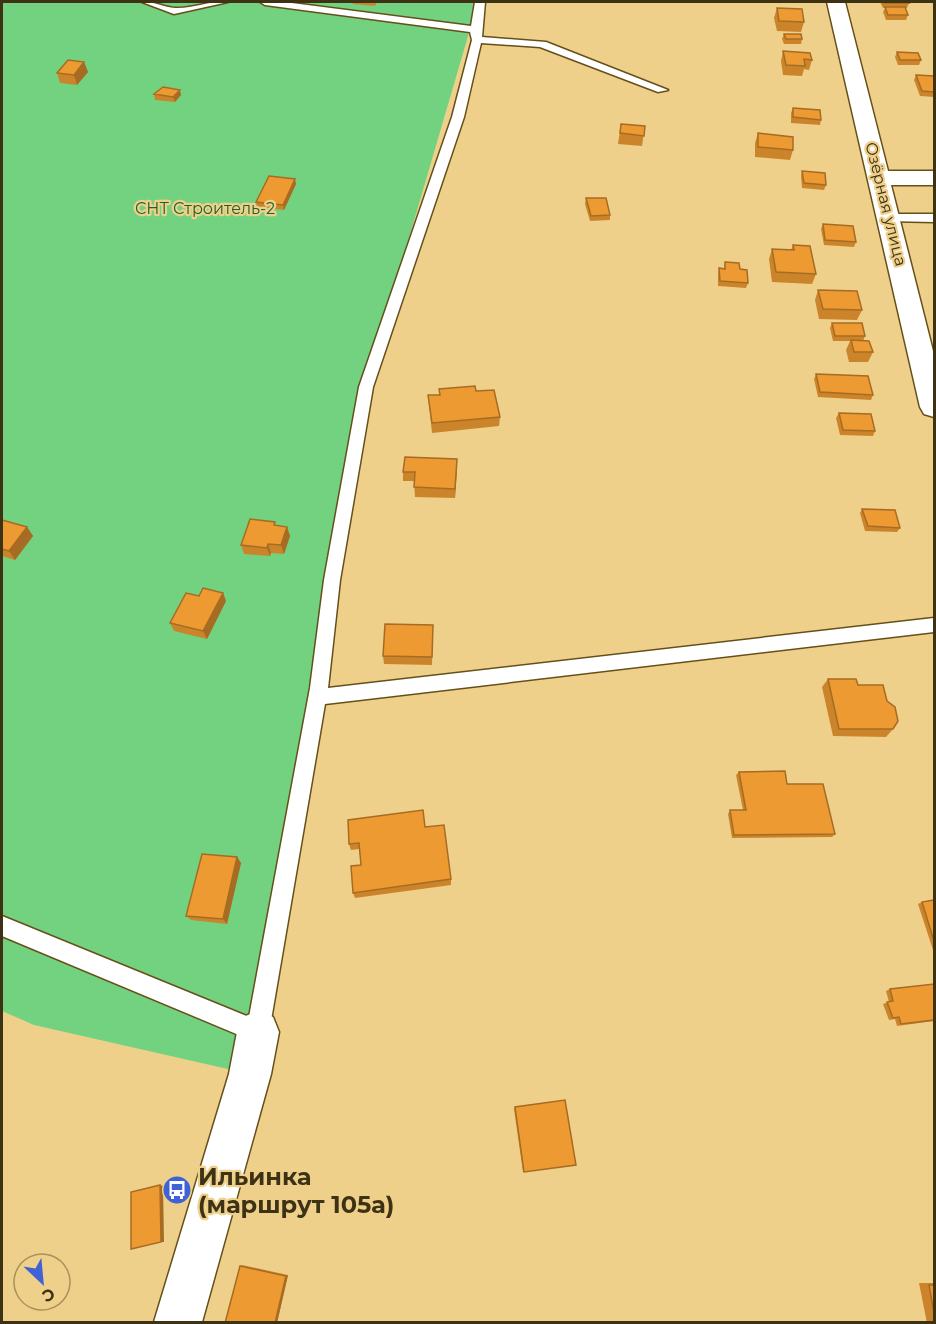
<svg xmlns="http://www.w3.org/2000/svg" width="936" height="1324" font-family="Montserrat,sans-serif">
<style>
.green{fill:#73d280}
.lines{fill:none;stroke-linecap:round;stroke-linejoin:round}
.lane-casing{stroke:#65501a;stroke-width:3}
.street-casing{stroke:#65501a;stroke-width:3}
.lane{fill:#fff;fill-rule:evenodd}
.street{fill:#fff;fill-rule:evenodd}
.wall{fill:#cc842b}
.shaded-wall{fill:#a66c23}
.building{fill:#ed9a32;stroke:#a66c23;stroke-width:1.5}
.labels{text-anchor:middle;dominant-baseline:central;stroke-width:4.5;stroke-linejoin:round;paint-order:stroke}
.far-street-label{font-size:16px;fill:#3e3215;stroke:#efd08a}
.far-park-label{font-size:16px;fill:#1e612b;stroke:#efd08a}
.near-poi-label{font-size:24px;font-weight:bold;fill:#3e3215;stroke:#efd08a;text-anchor:start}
</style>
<rect width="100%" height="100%" fill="#efd08a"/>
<path class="green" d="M2,2H478L363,395L250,1074L34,1025L2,1011Z"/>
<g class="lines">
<g class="lane-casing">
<path id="lane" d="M142,2C154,1 163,7 175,8C193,9 210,0 228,2L174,14Z
M260,2H284L471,26L475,2H485L482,37L546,42L668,90L658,92L540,47L481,43L464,117L373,387L340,580L328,688L934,618V632L325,704L269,1032L266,1040L258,1043L2,936V916L249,1017L310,688L324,580L359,387L452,117L472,40L470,32L265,5Z
M889,214H934V222L885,221L883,218Z"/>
</g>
<g class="street-casing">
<path id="street" d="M827,2H845L888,171H934V185H891L934,355V417L924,414L920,407Z
M258,1011L273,1017L279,1032L271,1074L202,1322H154L229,1074L237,1032L243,1017Z"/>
</g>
<use href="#lane" class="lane"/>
<use href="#street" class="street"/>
</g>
<path class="wall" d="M352,2H377L375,6L353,4Z
M880,2H908L909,3L907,8H905L908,15L906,20H886L883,12L885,8H883Z
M777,8L804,22L801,32L777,31L774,18Z
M784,34L802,39L801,44H784L782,39Z
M783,51L812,60L809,70L804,69L802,76L783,75L781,61Z
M897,52L921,60L919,65H898L895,57Z
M84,62L88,72L77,85L60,83L57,73Z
M916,75L934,76V97L920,96L914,80Z
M154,94L181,95L175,102L155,100Z
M793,108L821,120L820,125L791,123V113Z
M621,124L645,126L642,146L618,144Z
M758,133L793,150L790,160L755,157V143Z
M802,171L826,185L824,190L802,188L801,176Z
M296,184L284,210L257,207L256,202Z
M586,198L610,215V220L590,221L585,204Z
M823,224L856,242L854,247L824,245L821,229Z
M793,245L816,274L812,284L772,282L769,259L772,249L791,250Z
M725,262L740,269L748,283L746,288L718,286V274L719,268L724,269Z
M818,290L862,310L857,320L819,319L815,300Z
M832,323L865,336L863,341L873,352L868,362H849L846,350L850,341H833L830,328Z
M816,374L873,395L871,400L818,397L814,379Z
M439,389L500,417L499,426L432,433L428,395H439Z
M839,413L875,431L873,436L840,435L836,418Z
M457,459L455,498L415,497L414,481H403V472Z
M862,509L900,528L897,532L865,531L860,513Z
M2,520L27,527L33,536L15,560L2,556Z
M276,525L287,527L290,536L284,554L271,553L270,556L244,554L241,545Z
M223,593L226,601L207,639L174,631L170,623Z
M433,633L432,665L384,664L383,656Z
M828,679L858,685L893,729L886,737L833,736L822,687Z
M739,772L787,784L835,834L832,837L732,838L728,814L730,810H743L736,775Z
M425,827L451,879V885L355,898L353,893L361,865L359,849L351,850L349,844Z
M237,857L241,863L227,924L191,920L186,916Z
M934,900V953L918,904L922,902Z
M934,984V1021L897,1026L895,1019L889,1020L883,1004L889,1002L886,991L890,989Z
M515,1107L576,1165L523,1172L514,1109Z
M242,1265L288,1275L277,1323L240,1266Z
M919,1283H934V1323H927Z"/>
<path class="shaded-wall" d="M84,62L88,72L77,85L74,75Z
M180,90L181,95L175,102L173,97Z
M295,179L296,184L284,210L283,205Z
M457,459V468L455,498V489Z
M27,527L33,536L15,560L9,551Z
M287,527L290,536L284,554L281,545Z
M268,544L271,553L270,556L267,548Z
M223,593L226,601L207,639L203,631Z
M237,857L241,863L227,924L223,919Z
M160,1185L163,1186L164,1242H161Z
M288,1275L277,1323H275L286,1276Z"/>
<path class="building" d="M884,2H908L909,3H884Z
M885,7H905L908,15H888Z
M777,8L802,9L804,22L779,21Z
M784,34H801L802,39H786Z
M783,51L810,53L812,60L804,59L805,66L786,65Z
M897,52L918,53L921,60H900Z
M68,60L84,62L74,75L57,73Z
M916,75L934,76V92L922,91Z
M163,87L180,90L173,97L154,94Z
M793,108L820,110L821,120L793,117Z
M621,124L645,126L644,136L620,133Z
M758,133L793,137V150L758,147Z
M802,171L825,173L826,185L804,183Z
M269,176L295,179L283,205L256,202Z
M586,198H606L610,215L591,216Z
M823,224L853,226L856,242L825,240Z
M793,245L810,246L816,274L776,272L772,249L794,250Z
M725,262L739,263L740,269L747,270L748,283L720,281L719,268L725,269Z
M818,290L857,291L862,310L823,309Z
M832,323H862L865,336H835Z
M851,340L869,341L873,352H854Z
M816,374L868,376L873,395L820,392Z
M475,386L476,391L494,390L500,417L432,423L428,395H440L439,389Z
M839,413L871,414L875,431L843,430Z
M405,457L457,459L455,489L414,487L415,472H403Z
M862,509L895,510L900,528L868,526Z
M250,519L275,522L274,525L287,527L281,545L268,544L267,548L241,545Z
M2,520L27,527L9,551L2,549Z
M203,588L223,593L203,631L170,623L186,593L199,596Z
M385,624L433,625L432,657L383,656Z
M828,679H856L858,685H883L887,701L895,707L898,721L893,729H839Z
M785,771L787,784H823L835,834L734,835L730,810H746L739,772Z
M423,810L425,827L444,825L451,879L353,893L351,866L361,865L359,843L349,844L348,820Z
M202,854L237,857L223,919L186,916Z
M934,900V941L922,902Z
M934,984V1020L901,1024L899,1017L893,1018L887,1002L893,1001L890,989Z
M565,1100L576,1165L524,1172L515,1107Z
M160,1185L161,1242L131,1249V1192Z
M240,1266L286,1276L275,1323H225Z
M929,1285H934V1313Z"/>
<defs>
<g id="bus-disc" transform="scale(1.5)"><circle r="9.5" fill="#3f62d4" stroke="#efd08a"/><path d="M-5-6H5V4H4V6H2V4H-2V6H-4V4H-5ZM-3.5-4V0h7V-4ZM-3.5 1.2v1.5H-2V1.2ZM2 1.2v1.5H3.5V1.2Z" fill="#fff"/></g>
</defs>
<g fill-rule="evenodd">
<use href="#bus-disc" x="177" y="1190"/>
</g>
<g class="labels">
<g class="far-street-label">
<text transform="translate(886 204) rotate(76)">Озёрная улица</text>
</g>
<g class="far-park-label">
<text x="205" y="208">СНТ Строитель-2</text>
</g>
<g class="near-poi-label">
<text x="198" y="1176">Ильинка<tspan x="198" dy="28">(маршрут 105а)</tspan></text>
</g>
</g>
<rect width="936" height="1324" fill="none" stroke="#3e3215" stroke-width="6"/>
<g transform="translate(42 1282) rotate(154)"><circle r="28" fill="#efd08a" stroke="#a8915b" stroke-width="1.5"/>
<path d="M0-4.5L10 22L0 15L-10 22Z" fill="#3f62d4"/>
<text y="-9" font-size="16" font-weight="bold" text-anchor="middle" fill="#3e3215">С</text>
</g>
</svg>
